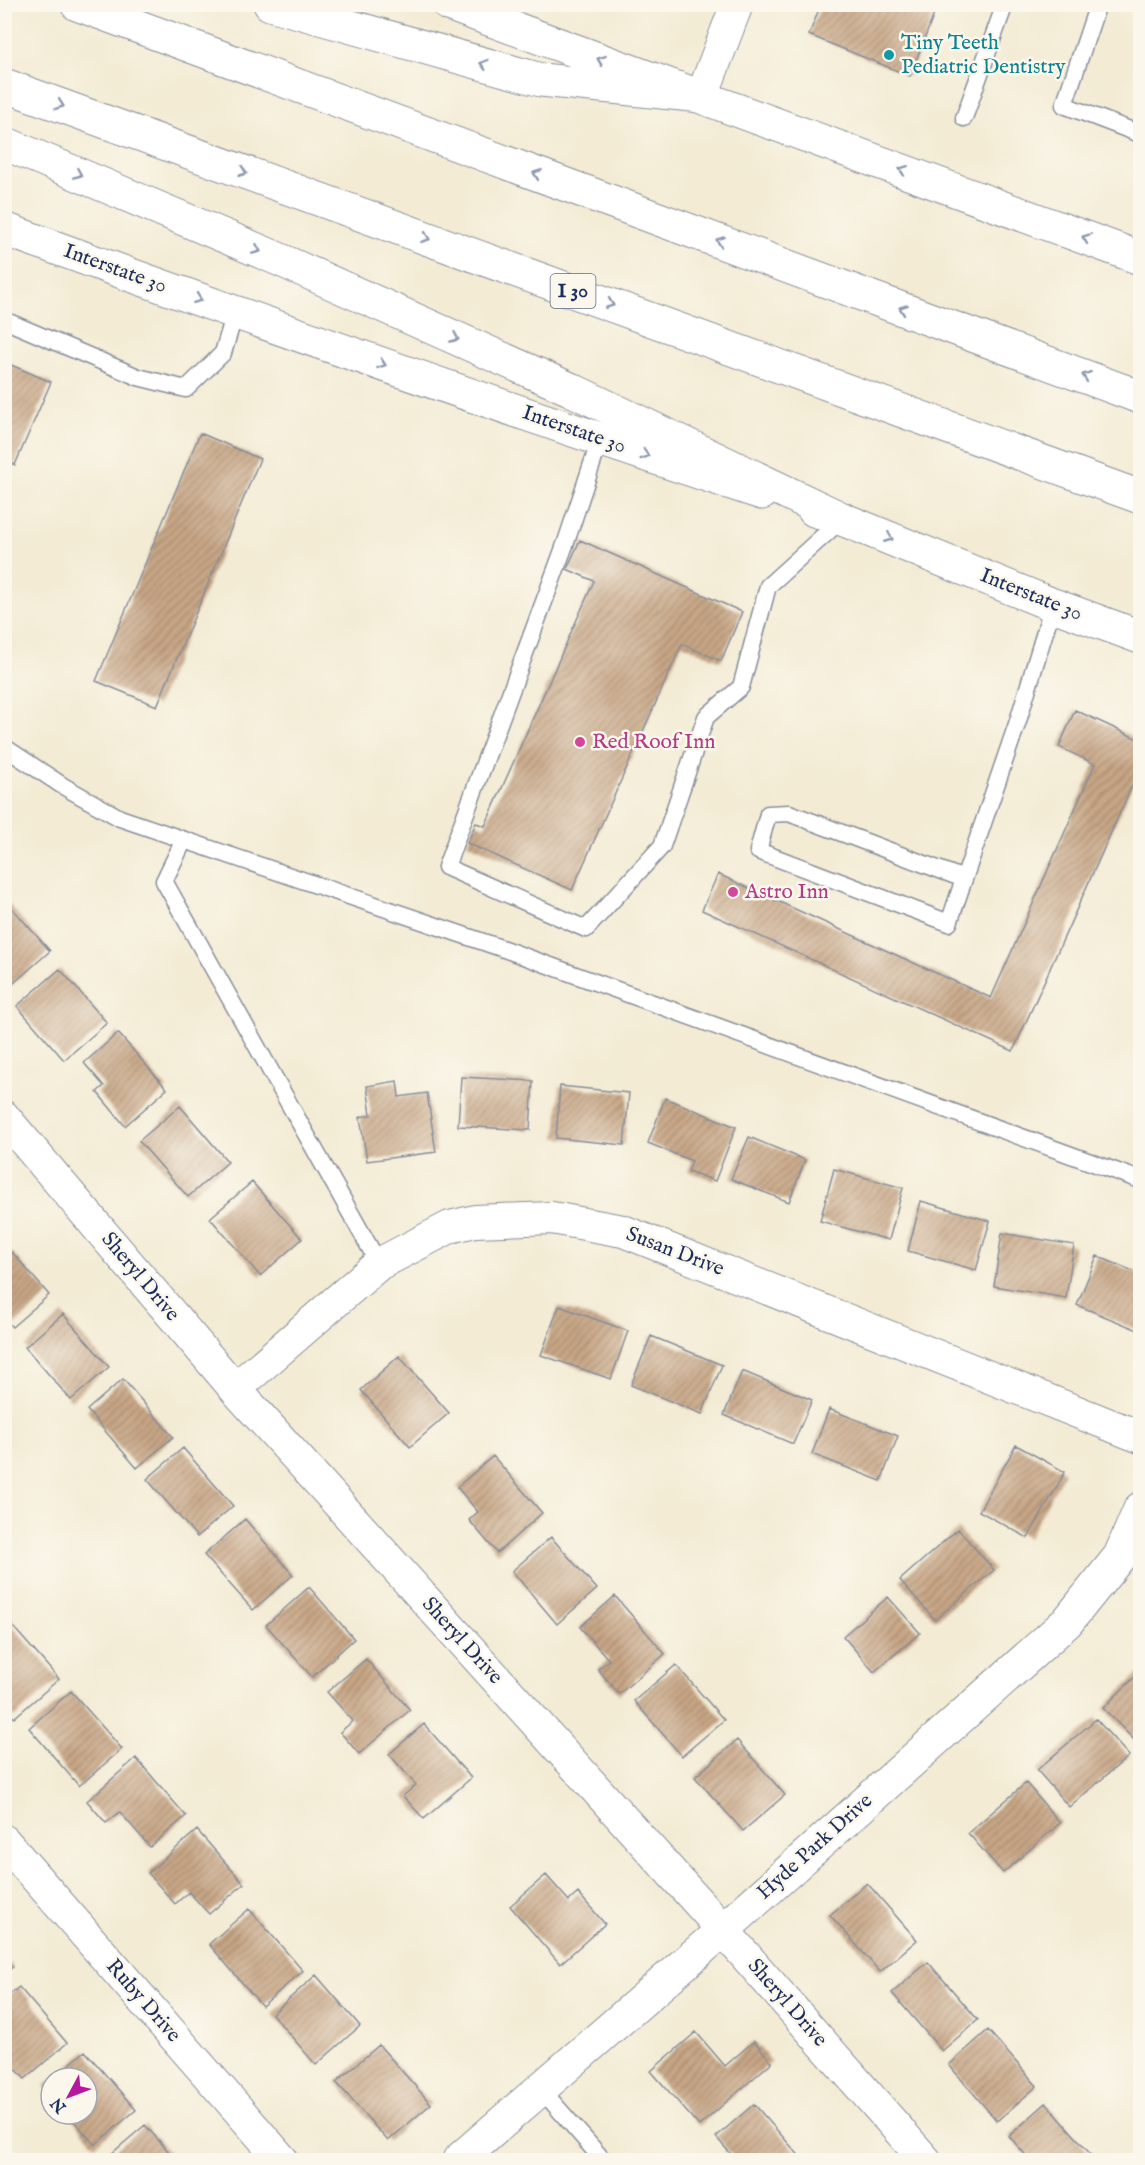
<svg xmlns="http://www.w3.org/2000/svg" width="1145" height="2165" font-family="'IM FELL English',serif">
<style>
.building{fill:url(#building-hatch)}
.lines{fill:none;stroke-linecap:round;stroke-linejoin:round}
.lane-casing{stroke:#878d99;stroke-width:19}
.street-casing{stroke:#878d99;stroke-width:34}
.secondary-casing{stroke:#878d99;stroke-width:35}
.highway-casing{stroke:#878d99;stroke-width:35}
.lane{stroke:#fff;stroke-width:16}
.street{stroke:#fff;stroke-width:32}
.secondary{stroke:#fff;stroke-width:33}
.highway{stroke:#fff;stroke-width:33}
.oneway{stroke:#8d97ae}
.culture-dot{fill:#0f9aa8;stroke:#fbf7ec;stroke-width:2}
.hotel-dot{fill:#d1479c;stroke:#fbf7ec;stroke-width:2}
.labels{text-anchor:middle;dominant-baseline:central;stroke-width:5;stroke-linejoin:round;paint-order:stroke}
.shield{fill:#fbf7ec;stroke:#5e6b89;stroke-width:1.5}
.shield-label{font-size:20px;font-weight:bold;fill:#1b2f5e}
.culture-label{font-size:21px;fill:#0d838f;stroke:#fbf7ec;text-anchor:start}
.street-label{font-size:21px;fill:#1b2f5e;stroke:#fbf7ec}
.hotel-label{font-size:21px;fill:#b23c85;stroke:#fbf7ec;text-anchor:start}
</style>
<defs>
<pattern id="building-hatch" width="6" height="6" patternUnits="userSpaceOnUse" patternTransform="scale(1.5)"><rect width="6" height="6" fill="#c8a685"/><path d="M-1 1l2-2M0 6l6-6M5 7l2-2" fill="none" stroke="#a28870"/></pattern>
</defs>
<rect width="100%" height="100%" fill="#fbf7ec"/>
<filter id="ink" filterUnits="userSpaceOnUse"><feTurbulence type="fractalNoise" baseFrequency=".0167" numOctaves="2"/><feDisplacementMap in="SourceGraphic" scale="12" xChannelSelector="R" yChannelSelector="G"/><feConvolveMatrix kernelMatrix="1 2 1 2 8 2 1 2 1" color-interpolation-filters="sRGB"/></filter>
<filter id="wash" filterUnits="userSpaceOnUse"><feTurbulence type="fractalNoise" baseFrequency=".008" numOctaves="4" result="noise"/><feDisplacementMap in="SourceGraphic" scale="24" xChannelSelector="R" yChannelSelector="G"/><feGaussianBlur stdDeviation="1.35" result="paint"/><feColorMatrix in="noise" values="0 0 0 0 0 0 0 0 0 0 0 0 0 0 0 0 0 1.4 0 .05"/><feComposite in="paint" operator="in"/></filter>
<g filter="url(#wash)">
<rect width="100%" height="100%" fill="#f3ebd4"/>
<g id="blocks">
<path class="building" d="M821,4H938L910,76L809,35Z
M4,362L51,382L15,465L4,460Z
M200,433L260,459L157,706L96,681Z
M580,540L742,612L721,661L682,644L572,890L467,843L476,823L485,826L594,581L567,569Z
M1075,710L1140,740V768L1013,1051L702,910L718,874L991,998L1095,764L1059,747Z
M4,899L50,951L7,989L4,986Z
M60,969L107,1023L64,1060L17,1006Z
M118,1033L167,1089L125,1126L97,1092L104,1086L84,1063Z
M461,1077L533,1081L530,1130L458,1126Z
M397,1081L399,1097L427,1093L436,1152L367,1161L360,1117L371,1115L367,1086Z
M560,1086L629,1093L624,1145L556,1138Z
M665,1098L736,1127L715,1181L688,1171L692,1161L648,1143Z
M180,1106L228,1162L188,1197L139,1141Z
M749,1137L805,1160L789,1202L731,1179Z
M834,1169L903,1188L889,1240L820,1221Z
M252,1182L302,1239L260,1276L210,1218Z
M921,1201L990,1221L976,1270L908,1251Z
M1002,1233L1074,1245L1066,1298L994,1286Z
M12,1252L49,1295L12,1327L4,1319V1259Z
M1097,1256L1140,1274V1331L1077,1305Z
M559,1306L628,1331L611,1379L541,1355Z
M63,1314L109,1367L71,1400L25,1347Z
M651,1336L722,1365L702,1414L631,1385Z
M399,1356L449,1413L410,1447L361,1390Z
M742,1371L812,1400L793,1444L724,1415Z
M123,1379L173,1437L137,1468L87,1410Z
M829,1409L898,1436L881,1481L812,1454Z
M1016,1445L1065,1472L1028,1538L979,1511Z
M183,1448L233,1506L197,1537L147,1479Z
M493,1456L542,1513L497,1553L469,1520L478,1512L457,1487Z
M245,1519L293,1575L253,1610L204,1555Z
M958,1529L994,1570L935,1620L900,1580Z
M551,1537L597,1589L557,1624L512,1571Z
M309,1587L354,1639L312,1677L266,1625Z
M615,1596L665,1654L619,1694L598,1669L609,1660L580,1627Z
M888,1597L920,1633L874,1672L843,1636Z
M8,1621L59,1679L14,1718L4,1706V1625Z
M366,1659L410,1710L359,1754L340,1732L353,1721L327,1692Z
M676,1665L724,1720L682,1756L634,1701Z
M1140,1672V1742L1138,1744L1103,1708Z
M71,1691L122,1749L79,1786L29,1728Z
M1096,1719L1129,1756L1069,1807L1037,1770Z
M424,1724L471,1778L424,1819L403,1796L416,1785L389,1754Z
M737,1740L785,1795L743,1831L695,1777Z
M136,1758L186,1816L150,1847L120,1812L106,1823L87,1801Z
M1026,1783L1060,1823L1003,1873L968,1833Z
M197,1830L244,1884L209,1914L189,1892L175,1904L148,1873Z
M546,1875L569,1901L578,1893L605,1924L560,1964L510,1906Z
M867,1883L917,1940L880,1972L830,1915Z
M249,1909L303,1971L262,2006L209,1944Z
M4,1957L13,1967L4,1974Z
M928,1962L978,2020L942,2051L892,1993Z
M316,1975L360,2026L316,2065L272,2014Z
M19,1987L67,2043L25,2079L4,2056V1999Z
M988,2030L1037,2086L997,2121L949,2065Z
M696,2032L725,2066L754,2041L772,2062L699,2126L651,2071Z
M379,2045L431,2104L388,2141L336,2082Z
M85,2051L136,2110L95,2145L68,2114H87V2078H54Z
M51,2080V2094L44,2086Z
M1046,2103L1093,2157L1090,2160H1030L1009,2136Z
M754,2104L803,2160H736L716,2137Z
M145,2125L176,2160H104Z"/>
</g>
</g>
<g filter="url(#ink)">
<use href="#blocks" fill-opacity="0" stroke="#878d99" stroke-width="1.5"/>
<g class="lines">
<g class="lane-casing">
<path id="lane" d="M1098,4L1064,105L1140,134
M964,118L1005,4
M4,320L138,377L186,389L223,353L235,313
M600,440L566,542L446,867L586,929L662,846L706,717L741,687L768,586L842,519
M4,747L63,786L120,818L504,949L1140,1180
M184,840L164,881L379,1264
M964,879L789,813L768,814L758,851L949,923L1018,721L1053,605
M541,2089L603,2160"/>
</g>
<g class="street-casing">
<path id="street" d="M702,96L737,4
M4,1117L235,1389L723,1930L925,2160
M235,1389L379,1264L450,1227L475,1221L552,1218L623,1231L1140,1437
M4,1841L282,2160"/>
</g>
<g class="secondary-casing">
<path id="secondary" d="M448,4L1140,258
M4,229C256,321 508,410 762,493
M814,510L842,519L1053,605L1140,637
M459,2160L723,1930L1067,1622L1120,1556L1140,1509"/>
</g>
<g class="highway-casing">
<path id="highway" d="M77,4L1140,397
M270,4L541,80L702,96
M4,85L1140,497
M4,143L276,258L570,389L842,519"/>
</g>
<use href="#lane" class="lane"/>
<use href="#street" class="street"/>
<use href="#secondary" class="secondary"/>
<use href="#highway" class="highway"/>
</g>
<defs><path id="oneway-chevron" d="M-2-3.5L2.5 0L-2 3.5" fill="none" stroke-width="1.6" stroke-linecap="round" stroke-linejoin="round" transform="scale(1.5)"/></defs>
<g class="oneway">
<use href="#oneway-chevron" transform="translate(601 60) rotate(-160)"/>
<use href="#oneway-chevron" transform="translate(484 64) rotate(-164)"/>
<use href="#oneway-chevron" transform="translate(60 105) rotate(20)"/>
<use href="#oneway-chevron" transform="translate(903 170) rotate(-160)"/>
<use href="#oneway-chevron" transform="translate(243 172) rotate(20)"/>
<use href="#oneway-chevron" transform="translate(78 174) rotate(23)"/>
<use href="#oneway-chevron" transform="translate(537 174) rotate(-160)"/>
<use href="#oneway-chevron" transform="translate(426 238) rotate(20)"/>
<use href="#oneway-chevron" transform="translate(1086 238) rotate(-160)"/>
<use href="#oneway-chevron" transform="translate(720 241) rotate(-160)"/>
<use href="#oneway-chevron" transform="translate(257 250) rotate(23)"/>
<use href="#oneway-chevron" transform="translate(198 299) rotate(20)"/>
<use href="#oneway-chevron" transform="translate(610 304) rotate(20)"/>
<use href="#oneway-chevron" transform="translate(903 309) rotate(-160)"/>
<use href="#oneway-chevron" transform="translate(455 338) rotate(24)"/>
<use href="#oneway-chevron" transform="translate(382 364) rotate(19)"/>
<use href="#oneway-chevron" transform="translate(1086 376) rotate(-160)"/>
<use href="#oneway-chevron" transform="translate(645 455) rotate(18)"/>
<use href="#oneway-chevron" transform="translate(889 538) rotate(22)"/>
</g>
</g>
<circle class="culture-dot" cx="889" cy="55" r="6"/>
<g class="hotel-dot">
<circle cx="580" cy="742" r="6"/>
<circle cx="733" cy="892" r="6"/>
</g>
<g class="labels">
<rect class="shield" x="550.5" y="274" width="45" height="34" rx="4.5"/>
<g class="shield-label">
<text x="573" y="291">I 30</text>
</g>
<g class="culture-label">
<text x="901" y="43">Tiny Teeth<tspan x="901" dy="24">Pediatric Dentistry</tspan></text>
</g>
<g class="street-label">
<text transform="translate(115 269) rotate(20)">Interstate 30</text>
<text transform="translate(574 430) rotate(19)">Interstate 30</text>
<text transform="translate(1031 595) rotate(22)">Interstate 30</text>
<text transform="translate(675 1252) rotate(21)">Susan Drive</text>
<text transform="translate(140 1277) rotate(50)">Sheryl Drive</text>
<text transform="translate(462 1641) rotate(48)">Sheryl Drive</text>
<text transform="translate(815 1847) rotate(-42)">Hyde Park Drive</text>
<text transform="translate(143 2001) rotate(49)">Ruby Drive</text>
<text transform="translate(787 2003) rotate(49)">Sheryl Drive</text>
</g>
<g class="hotel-label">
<text x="592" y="742">Red Roof Inn</text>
<text x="745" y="892">Astro Inn</text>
</g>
</g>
<rect width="1145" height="2165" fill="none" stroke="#fbf7ec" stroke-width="24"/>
<g transform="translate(69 2096) rotate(229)"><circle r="28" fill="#fbf7ec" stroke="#a1a7b3" stroke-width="1.5"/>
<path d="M0-4.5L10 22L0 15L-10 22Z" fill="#b5179e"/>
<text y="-9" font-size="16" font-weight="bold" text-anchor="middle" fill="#1b2f5e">N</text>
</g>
</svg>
